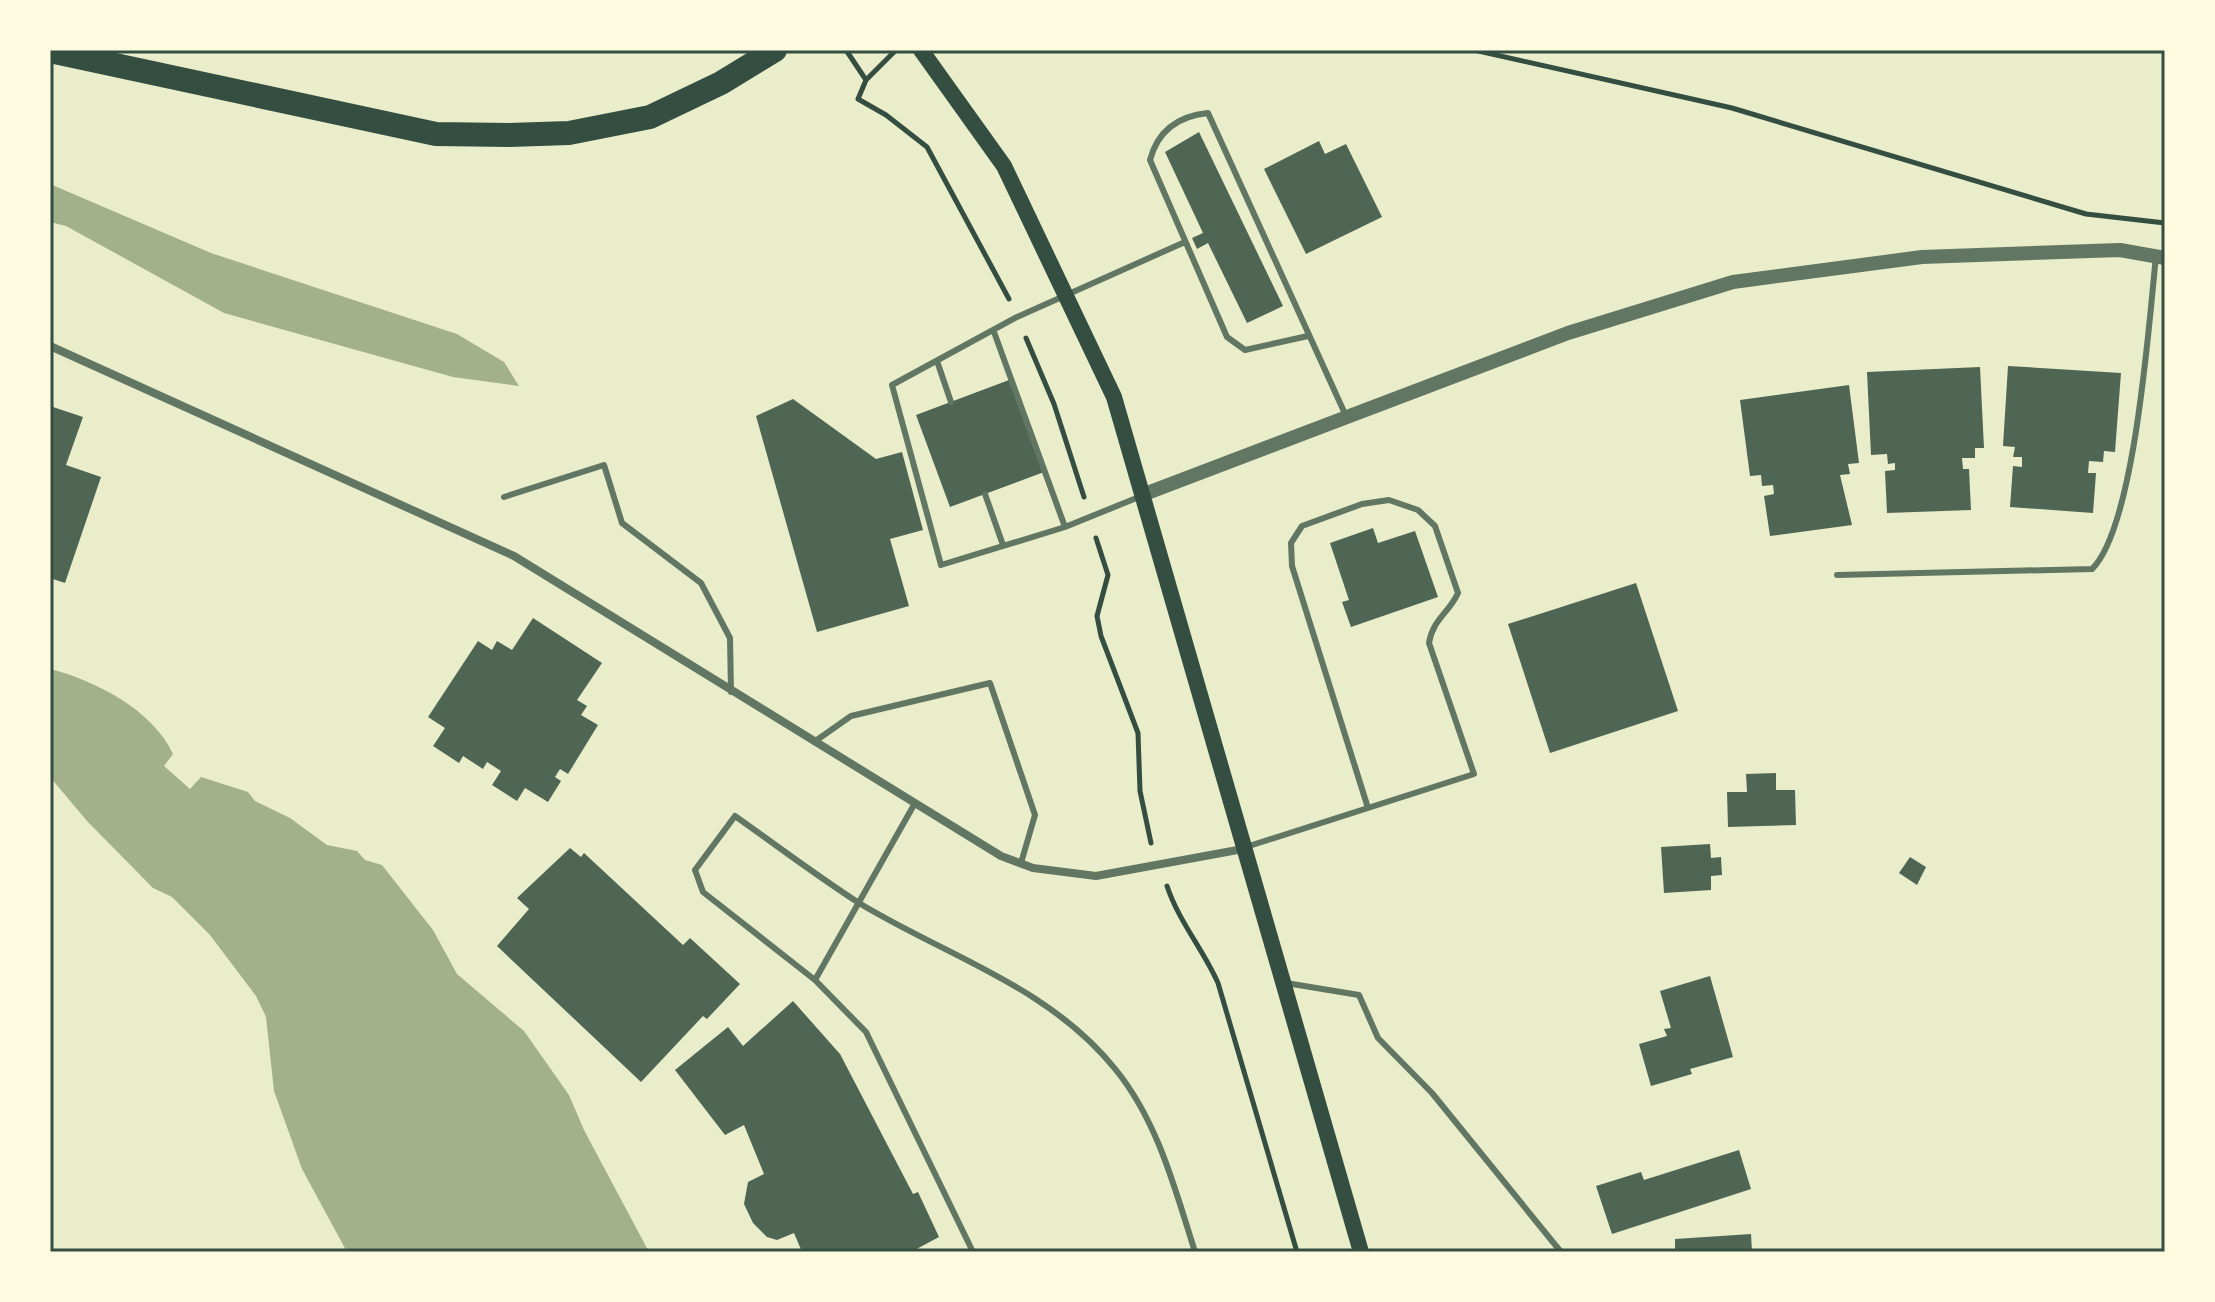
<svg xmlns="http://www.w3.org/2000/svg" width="2215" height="1302" font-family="Poppins,sans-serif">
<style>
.water{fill:#a3b18a}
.building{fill:#4f6655}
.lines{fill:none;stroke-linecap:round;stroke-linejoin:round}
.path{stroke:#344e41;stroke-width:5}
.service{stroke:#617663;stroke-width:6}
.minor{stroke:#617663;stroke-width:8}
.tertiary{stroke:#617663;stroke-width:14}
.secondary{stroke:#344e41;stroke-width:16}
.motorway{stroke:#344e41;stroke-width:24}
.neatline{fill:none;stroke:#344e41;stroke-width:3}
</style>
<rect width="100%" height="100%" fill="#e9edc9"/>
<path class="water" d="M50,184L211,253L457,334L504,362L519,386L453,377L224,313L66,226L50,222Z
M50,669C95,680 154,711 173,754L164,766L190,789L201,777L248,792L255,801L290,818L327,845L357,851L365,860L382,865L433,930L457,974L524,1031L569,1095L584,1130L649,1252H347L302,1169L274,1091L266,1017L256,996L210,935L172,897L153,888L87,821L50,777Z"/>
<path class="building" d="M1199,132L1283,306L1247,323L1208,243L1197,249L1192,238L1203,233L1165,152Z
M1319,141L1325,154L1346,144L1382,217L1306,254L1264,169Z
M2008,366L2121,373L2115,452L2104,451L2103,462L2089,461L2088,473H2096L2093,513L2010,507L2013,466L2022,467V457H2013L2015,447L2003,446Z
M1980,367L1984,448H1975V458H1962L1963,469H1969L1971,510L1887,513L1885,471L1895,470V463L1888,464L1887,454L1871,455L1867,372Z
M1009,380L1044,472L950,507L916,415Z
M1849,385L1859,463L1848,464L1850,474L1840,475L1852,525L1770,536L1764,496L1774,494L1773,485L1762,486L1761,475L1750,476L1740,400Z
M793,399L876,459L902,452L923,530L890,539L909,606L817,632L756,416Z
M50,406L83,417L66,465L101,477L65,583L50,578Z
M1373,528L1378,543L1415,531L1438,597L1351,627L1342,602L1349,600L1330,543Z
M1636,583L1678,711L1550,753L1508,624Z
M533,618L602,663L577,700L587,706L581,715L598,725L568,774L560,769L555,777L561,781L548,802L525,788L517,801L492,785L501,771L487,762L483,769L463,756L459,763L433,746L445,728L428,717L478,641L492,650L497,641L512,650Z
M1776,773V790H1795L1796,825L1728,827L1727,792H1747L1746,774Z
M1710,844L1711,858L1721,857L1722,875L1711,876V890L1664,893L1661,847Z
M570,848L581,857L584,853L683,945L690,938L740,984L707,1019L703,1016L641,1082L497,946L529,909L517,898Z
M1910,857L1926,867L1917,885L1899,873Z
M1710,976L1733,1057L1690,1069L1692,1074L1651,1086L1639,1044L1667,1036L1664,1029L1671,1028L1660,991Z
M793,1001L840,1054L913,1194L918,1192L939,1237L911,1252H802L794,1233L777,1240L767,1237L753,1223L744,1204L748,1182L764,1174L744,1125L725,1135L675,1070L728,1027L743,1046Z
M1739,1150L1751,1189L1612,1234L1596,1186L1641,1172L1644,1180Z
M1751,1234L1752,1252H1675V1239Z"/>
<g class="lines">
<path class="path" d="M846,50L866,80
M1474,50L1732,108L2086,214L2165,223
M894,52L866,80L858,99L886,115L927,147L1009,299
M1026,338L1054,404L1084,497
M1096,538L1108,575L1097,616L1101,636L1138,733L1140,791L1151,843
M1167,886C1179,922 1203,949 1218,983L1297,1252"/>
<path class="service" d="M994,332L1065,527
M1308,336L1245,350L1227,337L1150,160C1158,130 1178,116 1208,113L1346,416
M937,361L951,402
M985,494L1003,545
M504,497L604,465L622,523L701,583L730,638L731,692
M1139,497L1065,527L941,565L892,385L1017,317L1185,242
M1837,575L2092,569C2135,527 2149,322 2156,256
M814,742L851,716L990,683L1035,815L1021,863
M915,803L815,980L866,1032L973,1252
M1246,847L1474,774L1429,643C1433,619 1449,613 1458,593L1435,526L1418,510L1389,500L1362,504L1302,526L1291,543L1292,566L1368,808
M815,980L703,892L695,870L735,816C776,845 817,876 859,903C948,957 1049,986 1116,1070C1158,1122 1175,1189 1195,1252
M1286,983L1359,995L1378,1038L1432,1093L1561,1252"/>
<path class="minor" d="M50,346L514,556L1001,856L1033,868L1096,876L1243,849"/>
<path class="tertiary" d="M1142,495L1568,333L1733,282L1922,257L2120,250L2165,258"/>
<path class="secondary" d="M921,50L1004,166L1114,397L1361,1252"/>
<path class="motorway" d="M50,51L436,134L509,135L569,133L650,117L721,83L775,50"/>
</g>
<rect width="2215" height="1302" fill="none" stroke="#fefae0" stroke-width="104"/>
<rect x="52" y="52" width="2111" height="1198" class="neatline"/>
</svg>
